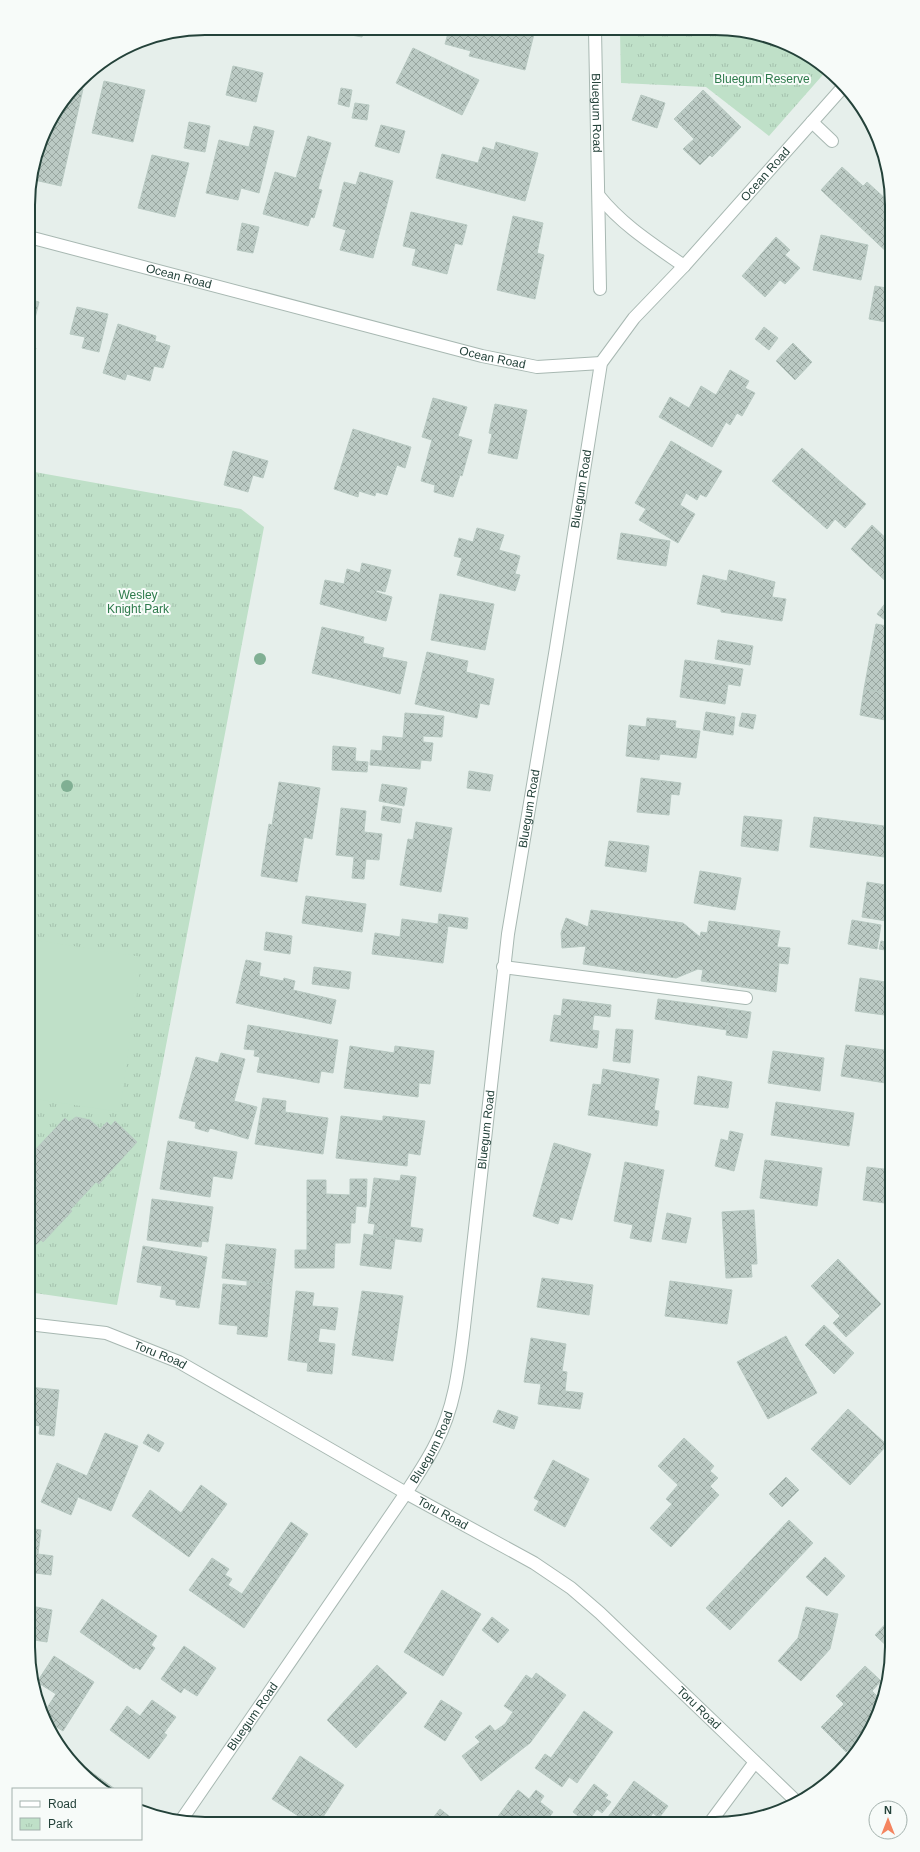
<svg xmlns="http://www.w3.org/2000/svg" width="920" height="1852" font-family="Arial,sans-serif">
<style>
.park{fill:url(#park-tufts)}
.garden{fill:#bfe0c8}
.building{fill:url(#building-cross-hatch);stroke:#b8c9c2}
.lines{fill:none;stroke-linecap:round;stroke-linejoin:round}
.service-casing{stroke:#a8b8b2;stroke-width:14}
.minor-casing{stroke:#a8b8b2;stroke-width:14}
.service{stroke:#fff;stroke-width:12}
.minor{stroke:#fff;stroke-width:12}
.tree{fill:#80af93}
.labels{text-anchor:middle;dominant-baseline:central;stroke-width:4;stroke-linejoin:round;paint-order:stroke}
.park-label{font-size:12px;fill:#2d7a4b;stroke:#f7fbf9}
.street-label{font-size:12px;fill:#24423a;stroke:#f7fbf9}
.rim{fill:none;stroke:#24423a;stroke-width:2}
</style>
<defs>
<pattern id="park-tufts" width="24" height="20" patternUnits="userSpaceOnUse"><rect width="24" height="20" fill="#bfe0c8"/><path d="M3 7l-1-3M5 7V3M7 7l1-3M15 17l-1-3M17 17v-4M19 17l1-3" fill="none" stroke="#a4c1ad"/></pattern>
<pattern id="building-cross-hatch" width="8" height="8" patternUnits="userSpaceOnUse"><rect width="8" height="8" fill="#bbcac4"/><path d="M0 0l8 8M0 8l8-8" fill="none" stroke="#98a6a0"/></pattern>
</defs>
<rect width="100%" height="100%" fill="#e6efeb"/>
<path class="park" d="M620,31H749L793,46L828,69L769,136L706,87L621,83Z
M29,471L241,509L264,527L117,1305L28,1292Z"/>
<path class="garden" d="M29,939L142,957L120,1112L29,1098Z"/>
<path class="building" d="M341,29H364L362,37L340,33Z
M449,30H535L525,70L469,56L471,51L445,44Z
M413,48L479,80L462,115L396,83Z
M233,66L263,73L256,102L226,95Z
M104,81L145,90L133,142L92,133Z
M76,88L83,89L61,186L30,179L46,127Z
M341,88L352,90L349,107L338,104Z
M703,90L741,127L712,157L710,155L700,165L683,149L694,139L674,119Z
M641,95L665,103L657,128L632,120Z
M355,103L369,105L367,120L352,118Z
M868,118L874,131L864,121Z
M189,122L210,126L205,152L184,148Z
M381,125L405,131L399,153L375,146Z
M254,126L274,131L259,193L241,188L238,200L206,193L219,140L249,147Z
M308,136L331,143L318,189L322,190L314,218L311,217L308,226L263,214L275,172L296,178Z
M496,142L538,153L525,201L436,178L442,154L478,163L483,147L494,150Z
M152,155L189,163L175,217L138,208Z
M842,167L863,186L867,182L888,201L891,198L892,257L821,190Z
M360,172L393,181L373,258L340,250L346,230L333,226L344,182L356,185Z
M411,212L467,225L462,245L455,243L447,274L412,265L416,249L403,246Z
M513,216L543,223L537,253L544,255L535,299L497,290Z
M242,223L259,227L253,253L237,250Z
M821,235L868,245L861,280L813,270Z
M776,237L790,250L785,255L800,268L785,284L780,280L765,297L742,276Z
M875,286L892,289V323L869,319Z
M29,299L39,302L29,342Z
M77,307L108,314L99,352L82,348L85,337L70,334Z
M118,324L156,336L155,341L170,346L163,368L154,366L150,381L127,374L125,380L103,373Z
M764,327L778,338L769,350L755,339Z
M793,343L812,362L795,380L776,361Z
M29,347L36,348L29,373Z
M730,370L749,381L745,388L755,393L742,416L737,413L730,425L726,422L712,447L659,417L670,397L689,408L701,386L716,395Z
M433,398L467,407L458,436L472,440L462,476L460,475L453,497L434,492L435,485L421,481L432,440L422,437Z
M495,404L527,410L517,459L488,453L492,434L489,433Z
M353,429L411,447L405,468L397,465L387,495L376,492L375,496L359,491L358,497L334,489Z
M671,441L722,471L706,497L700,494L697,500L686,493L680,505L695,514L678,543L639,520L646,509L635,503Z
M802,448L866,504L845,528L835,519L827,529L772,481Z
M233,451L268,461L263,478L253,475L248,492L224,485Z
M872,525L892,544V587L851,549Z
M477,528L504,535L499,550L520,556L515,574L520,575L515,591L457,575L462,558L454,556L459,538L473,542Z
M621,533L670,541L666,566L617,559Z
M362,563L391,570L385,592L377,590L376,592L392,597L386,621L320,604L325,580L344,584L347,569L360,573Z
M729,570L775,582L772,597L786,599L782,621L721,612V609L697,604L703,575L727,581Z
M440,594L494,604L485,650L431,640Z
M887,601L892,605V620L889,623L877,614Z
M876,624L892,627V694L864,689Z
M322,627L364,637L363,643L384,648L382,657L407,662L400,694L312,673Z
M718,640L753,646L750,665L715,659Z
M427,652L468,661L466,672L494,679L489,705L480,703L477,718L415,704Z
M685,660L743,669L740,686L728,684L725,704L680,697Z
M864,689L889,694L885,720L860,715Z
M706,712L735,717L733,735L703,730Z
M405,713L444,716L442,737L423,736V742L433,743L431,761L421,760L420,769L370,765L371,750L382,751L383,736L403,738Z
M742,713L756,715L753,729L739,726Z
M647,718L676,721L675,728L700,731L696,758L660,754L659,760L626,756L629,725L646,727Z
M333,746L356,748L355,761L368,762L367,772L332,770Z
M469,771L493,775L490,791L467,788Z
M641,778L681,783L679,795L671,794L669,815L637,812Z
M279,782L320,788L312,839L304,837L297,882L261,876L269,824L272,825Z
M382,784L407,788L404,806L379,801Z
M383,806L402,809L400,823L381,820Z
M341,808L366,811L364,832L382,834L379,860L366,859L364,879L352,878L354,857L336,855Z
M744,816L782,820L778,851L741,846Z
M814,817L892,827V858L810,847Z
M416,822L452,828L441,892L400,885L408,839L413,840Z
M609,841L649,846L646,872L605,866Z
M700,871L741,878L735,910L694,903Z
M867,882L892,886V922L862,917Z
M306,896L366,904L362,932L302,923Z
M591,910L683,923L700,937L701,932L707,933L709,921L780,931L777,947L790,948L788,964L779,963L776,992L701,981L703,970L698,969L676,978L583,964L586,946L562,948L561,933L566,918L588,927Z
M439,914L468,918L467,929L448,926L443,963L372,954L375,933L400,937L402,919L438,924Z
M852,920L881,925L877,949L848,944Z
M266,932L292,936L290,954L264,950Z
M881,941L892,943L891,951L879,949Z
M246,960L261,963L259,976L283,981L284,978L295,981L293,990L336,1000L331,1024L236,1003Z
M314,967L351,972L349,989L312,984Z
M860,978L892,983V1016L855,1011Z
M563,999L611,1005L610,1017L594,1015L592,1030L599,1031L597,1048L550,1041L554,1015L561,1016Z
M658,999L730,1009L727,1030L655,1019Z
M730,1009L751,1012L747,1038L726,1035Z
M248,1025L338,1040L333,1073L321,1071L319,1083L257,1072L260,1057L254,1056L255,1050L244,1049Z
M616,1029L633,1030L630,1063L613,1061Z
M846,1045L892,1051V1084L841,1076Z
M350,1046L394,1053L395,1046L434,1051L430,1084L419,1083L418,1097L344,1088Z
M773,1051L824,1058L820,1091L768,1083Z
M221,1053L245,1059L234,1101L257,1107L248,1139L210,1128L208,1132L195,1128L196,1122L179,1118L196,1057L218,1063Z
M603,1069L659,1079L654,1110L659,1111L657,1126L588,1115L593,1084L601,1085Z
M698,1076L732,1082L728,1108L694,1104Z
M263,1098L286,1101L285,1112L328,1118L323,1154L255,1144Z
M776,1102L854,1113L849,1146L771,1135Z
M341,1116L383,1121V1116L425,1121L420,1155L408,1153L407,1166L336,1158Z
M76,1117L90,1120L100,1129L107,1122L111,1126L115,1121L137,1142L99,1184L96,1182L70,1210L72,1211L43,1242L41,1240L28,1253L29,1145L35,1150L65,1118L69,1122Z
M730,1131L743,1134L734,1171L715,1166L721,1139L728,1141Z
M168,1141L237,1152L232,1179L213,1176L210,1197L160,1189Z
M554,1143L591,1154L572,1220L560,1217L558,1224L533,1216Z
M765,1160L822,1168L817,1206L760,1198Z
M625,1162L664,1170L651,1242L630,1238L633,1225L614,1221Z
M867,1167L892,1170V1204L863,1200Z
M401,1175L416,1177L410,1227L423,1229L421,1242L373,1236L375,1224L368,1223L374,1178L400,1181Z
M350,1179H367L366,1207L356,1206L355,1223H351L350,1243H335L334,1268H295V1250H307V1180H326V1194L350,1195Z
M152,1199L213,1207L208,1242L202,1241L201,1247L147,1240Z
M754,1210L757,1264H751L752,1277L726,1278L722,1212Z
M667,1213L691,1218L686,1243L662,1239Z
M364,1234L395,1239L391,1269L360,1265Z
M226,1244L276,1249L272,1284L222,1278Z
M143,1246L207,1257L199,1308L176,1305V1300L160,1297L162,1286L137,1282Z
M838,1259L881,1304L846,1337L833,1323L840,1316L811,1286Z
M542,1278L593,1285L589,1315L537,1307Z
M247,1281L272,1284L267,1337L237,1334L238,1326L219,1324L223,1284L247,1286Z
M670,1281L732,1290L727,1324L665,1316Z
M296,1291L314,1293L312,1306L338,1308L335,1330L320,1328L318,1342L335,1344L332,1374L307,1371L308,1363L288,1360Z
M362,1291L403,1296L393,1361L352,1355Z
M824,1325L854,1353L834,1374L805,1345Z
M786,1336L817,1393L768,1419L737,1362Z
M531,1338L566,1344L562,1371L567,1372L565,1391L583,1393L580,1409L538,1404L541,1384L524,1382Z
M28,1387L59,1390L54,1436L39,1434L40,1426L28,1424Z
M848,1409L887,1445L850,1485L811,1449Z
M498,1410L518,1417L514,1429L493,1422Z
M105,1433L138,1446L111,1511L78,1497L71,1515L41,1502L57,1463L87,1476Z
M148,1434L164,1443L159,1452L143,1443Z
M684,1438L714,1466L710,1471L718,1478L710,1486L719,1495L671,1547L650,1528L672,1504L666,1499L678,1485L658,1466Z
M28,1447L35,1448L33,1462L28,1461Z
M553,1460L589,1479L565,1527L534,1510L539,1501L534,1498Z
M786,1477L799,1490L782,1507L769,1494Z
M201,1485L227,1504L189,1557L132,1516L150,1490L181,1513Z
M789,1520L813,1543L730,1630L706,1608Z
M291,1522L308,1534L244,1628L189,1590L212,1558L229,1569L225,1575L232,1579L228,1585L242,1594Z
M28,1528L41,1530L38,1554L53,1556L51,1575L28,1572Z
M825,1557L845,1576L827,1596L806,1577Z
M442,1590L481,1614L443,1676L404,1652Z
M102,1599L157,1636L151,1645L155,1648L140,1670L136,1667L134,1669L80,1632Z
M31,1606L52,1610L47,1642L28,1639V1619Z
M806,1607L838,1614L830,1649L801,1681L778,1661L798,1638Z
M492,1617L509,1630L498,1643L482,1630Z
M892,1617V1648L891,1650L875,1635Z
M184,1646L216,1668L197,1696L184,1688L181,1693L161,1679Z
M54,1656L94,1682L63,1731L45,1720L43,1714L56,1694L37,1682Z
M377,1665L407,1693L356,1748L327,1720Z
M865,1666L881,1681L872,1691L882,1701L879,1715L872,1725L846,1752L821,1727L844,1704L836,1696Z
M536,1673L566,1695L530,1743L481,1781L462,1756L480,1742L475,1737L490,1725L495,1731L505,1724L513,1712L504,1706L526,1675L532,1679Z
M152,1700L176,1717L164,1733L167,1735L149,1759L110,1730L127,1706L140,1716Z
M441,1700L462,1713L445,1741L424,1727Z
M584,1711L613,1732L577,1783L569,1777L562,1787L535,1768L545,1754L551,1758Z
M300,1756L344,1785L319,1823H301L303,1819L272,1799Z
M75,1760L115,1789H103L88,1780L73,1763Z
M634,1781L668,1806L659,1818L653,1813L645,1824H603Z
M594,1784L608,1795L605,1798L611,1802L602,1813L597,1809L587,1823L573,1812Z
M518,1790L529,1799L536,1790L544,1796L540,1802L553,1812L547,1820L552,1824L493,1823Z
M440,1809L458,1823H429Z
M379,1818L386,1823H375Z"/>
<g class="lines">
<g class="service-casing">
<path id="service" d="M812,122L832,141
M503,967L746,998"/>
</g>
<g class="minor-casing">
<g id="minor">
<path id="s1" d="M595,30L600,289"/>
<path d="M599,196C622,225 654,245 684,266"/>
<path id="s2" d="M29,237L482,356L537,367L601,363"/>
<path id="s3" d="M28,1324L106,1333L179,1362L406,1493L534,1563L571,1588L600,1613L797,1802"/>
<path id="s4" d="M180,1822L406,1493C416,1477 428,1460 436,1443C455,1407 459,1367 464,1327L508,934L556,648L601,363L634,318L684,266L844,86"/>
<path d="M709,1824L755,1762"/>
</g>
</g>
<use href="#service" class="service"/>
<use href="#minor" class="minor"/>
</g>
<g class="tree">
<circle cx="260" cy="659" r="6"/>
<circle cx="67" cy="786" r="6"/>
</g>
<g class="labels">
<g class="park-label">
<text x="762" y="79">Bluegum Reserve</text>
<text x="138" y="595">Wesley<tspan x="138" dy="14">Knight Park</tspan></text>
</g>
<g class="street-label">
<text stroke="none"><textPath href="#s1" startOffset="83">Bluegum Road</textPath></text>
<text stroke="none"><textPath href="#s4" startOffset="1802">Ocean Road</textPath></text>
<text stroke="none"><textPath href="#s2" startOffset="155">Ocean Road</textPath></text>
<text stroke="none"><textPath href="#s2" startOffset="479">Ocean Road</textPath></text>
<text stroke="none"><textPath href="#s4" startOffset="1424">Bluegum Road</textPath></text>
<text stroke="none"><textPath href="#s4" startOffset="1100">Bluegum Road</textPath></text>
<text stroke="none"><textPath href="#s4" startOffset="776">Bluegum Road</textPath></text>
<text stroke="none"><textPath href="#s3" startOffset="137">Toru Road</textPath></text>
<text stroke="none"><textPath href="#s4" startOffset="452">Bluegum Road</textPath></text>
<text stroke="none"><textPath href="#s3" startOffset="461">Toru Road</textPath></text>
<text stroke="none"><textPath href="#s3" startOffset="785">Toru Road</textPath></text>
<text stroke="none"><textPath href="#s4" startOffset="128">Bluegum Road</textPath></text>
</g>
</g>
<path d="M0 0H920V1852H0ZM205 35H715A170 170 0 0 1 885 205V1647A170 170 0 0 1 715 1817H205A170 170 0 0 1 35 1647V205A170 170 0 0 1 205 35Z" fill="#f7fbf9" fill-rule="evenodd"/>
<path class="rim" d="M205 35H715A170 170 0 0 1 885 205V1647A170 170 0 0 1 715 1817H205A170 170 0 0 1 35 1647V205A170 170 0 0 1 205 35Z"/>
<rect x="12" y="1788" width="130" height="52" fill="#f7fbf9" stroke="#a3b1ad"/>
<rect x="20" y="1801" width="20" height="6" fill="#ffffff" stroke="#a3b1ad"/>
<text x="48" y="1808" font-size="12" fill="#24423a">Road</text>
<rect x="20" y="1818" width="20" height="12" fill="url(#park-tufts)" stroke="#a3b1ad"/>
<text x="48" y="1828" font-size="12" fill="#24423a">Park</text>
<g transform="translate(888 1820)"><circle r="19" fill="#f7fbf9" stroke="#a3b1ad"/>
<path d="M0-3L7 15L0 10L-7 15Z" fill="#f4845f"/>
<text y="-6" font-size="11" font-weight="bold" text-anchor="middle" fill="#24423a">N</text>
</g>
</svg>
